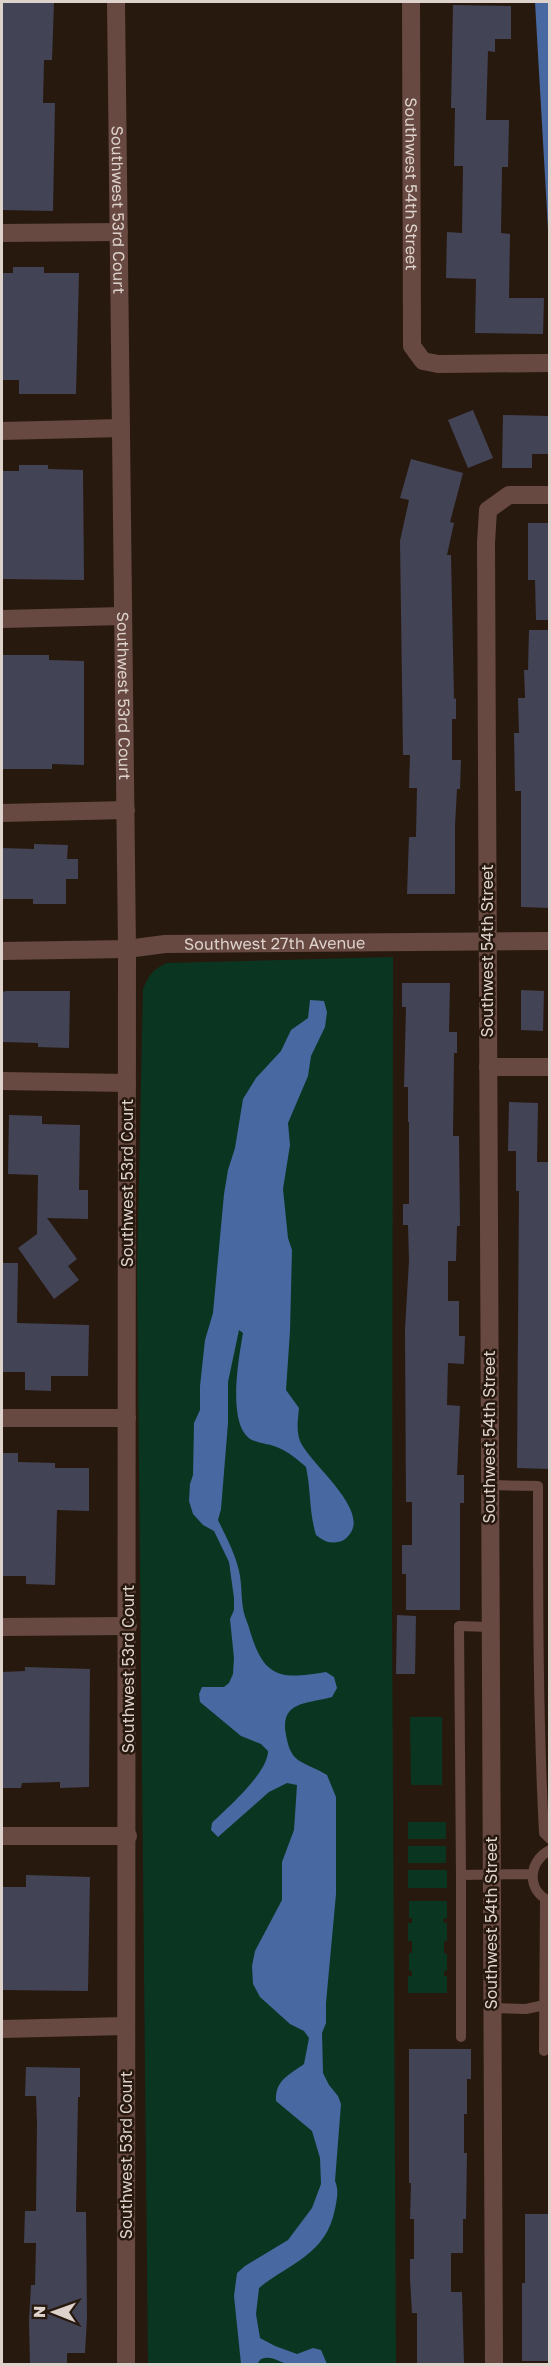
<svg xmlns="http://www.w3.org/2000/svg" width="551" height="2366" font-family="'Golos Text',sans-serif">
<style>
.green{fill:#0a3621}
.water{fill:#4768a0}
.building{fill:#424355}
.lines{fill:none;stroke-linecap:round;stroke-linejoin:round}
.lane{stroke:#674941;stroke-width:10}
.street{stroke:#674941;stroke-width:18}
.labels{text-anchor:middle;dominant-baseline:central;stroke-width:5;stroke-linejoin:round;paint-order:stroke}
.street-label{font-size:16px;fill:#ddd2cc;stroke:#28190f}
</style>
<rect width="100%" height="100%" fill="#28190f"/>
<path class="green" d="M393,957L392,1613L396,2364H148L137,1271L143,989C149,975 153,969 167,963Z
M442,1717V1785H411L410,1717Z
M408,1822H446V1839H408Z
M408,1846H446V1863H408Z
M408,1870H447V1888H408Z
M409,1901H447V1918L443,1919L444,1923H447V1941H444V1953L447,1954V1971H444V1976H447V1993H408V1976H412V1971H409V1953H412V1941H408V1923H412V1918H409Z"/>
<path class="water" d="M535,2H549V229H548Z
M310,1000L324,1001L327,1012L325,1027L311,1056L308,1076L288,1123L290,1145L283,1189L288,1238L292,1250L290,1331L286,1390L299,1408C298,1419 296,1430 300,1441C309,1463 371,1510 349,1535C346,1539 342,1542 337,1542C328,1544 323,1540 316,1535C309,1512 311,1490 306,1467C298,1460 289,1452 279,1448C271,1444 261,1444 252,1440C226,1426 239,1357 243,1333L239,1330L228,1382V1423L221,1509L218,1520C226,1537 235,1553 239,1571C242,1583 241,1596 243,1608C244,1616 248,1623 250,1631C264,1678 280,1680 326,1672L334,1677L337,1688L332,1697C309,1704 279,1700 286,1735C288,1745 290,1754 298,1760C307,1766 318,1769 327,1775L336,1797V1894L326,2003V2023L322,2033L323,2073L329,2085L338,2096L341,2104L335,2181C339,2190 337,2199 335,2209C326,2255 291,2262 259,2288L256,2314L260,2338L275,2346L297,2354L313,2348L321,2350L327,2364C315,2365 300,2366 288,2364C277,2362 273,2355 261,2359L257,2364H241L234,2296L237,2273L245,2266L288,2240L312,2208L321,2184L320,2158L312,2131L276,2101C275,2080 289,2075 304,2064L309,2038L304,2031L290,2024L260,1997L253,1984L252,1966L255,1951L282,1900V1862L294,1830L297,1785L287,1783L269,1792L218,1837L211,1830L212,1823C227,1808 268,1773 268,1751L261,1744L241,1736L200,1702L199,1694L202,1687H224L229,1683L233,1674L234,1658L230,1619L234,1610V1598L229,1562L214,1531L203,1525L193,1514L189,1501L190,1484L193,1475L194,1423L200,1410V1386L205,1340L213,1313L224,1194L228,1170L235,1148L243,1099L256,1078L281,1051L291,1030L308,1018Z"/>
<path class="building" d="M2,2H54L52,60H44L43,103H55L53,211L2,210Z
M453,5L511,6V39H495V52L488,51L486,120H509L508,167H502L501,233L510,234L509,298H544L543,334L475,333L476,279L446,278L447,232L462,233L463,166H454L455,108H451Z
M13,267H44V273H79L76,394H19V380H2V273H13Z
M473,410L493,458L468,468L448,420Z
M503,415L549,416V454H532V468H502Z
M411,459L463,473L450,522L454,523L447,555H451L454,699L456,698V719H452V760H461L460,789H457L455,825V894H407L409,837H416L417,788H409L410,755H403L400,541L409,500L400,498Z
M19,465H48V469L83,470L84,580L2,579V471H19Z
M528,523H549V620H536L535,580H528Z
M529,630H549V908L521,907V791H515L514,733H519L518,698H525L524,670H528Z
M2,655H49V660L84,661V765L52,764V769H2Z
M34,844L68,845L67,859H78V879H66V904H33V899H2V848L34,849Z
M402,983H450L449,1032H457V1053H454L453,1136H459L460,1226H457L456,1261H448V1301H459V1336H465L464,1364L448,1363L447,1405L460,1406L457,1475H464V1503H460V1610H406V1574H402V1545H412V1502H406L405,1329L409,1261L408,1225H403V1204H409V1122H408V1087H404L406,1007H402Z
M521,990L544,991L543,1031L521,1030Z
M6,991H70L69,1048L38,1047V1043L2,1042V992Z
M509,1102L538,1103L537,1162H549V1469L517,1468L519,1191H516V1151H508Z
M9,1115L42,1116V1124L80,1125L79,1190H88V1219L47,1218L77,1259L68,1266L79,1280L54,1299L18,1248L37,1234L38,1175L8,1174Z
M2,1263H18L17,1323L89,1325L88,1376H51V1391L25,1390V1372H2Z
M2,1453H18V1462L55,1463V1468H89V1511L57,1510L55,1585L26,1584V1576H2Z
M397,1615L416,1616L415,1674H396Z
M25,1667L90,1669L89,1787L60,1788V1782L22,1783L21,1788H2V1672L25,1671Z
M26,1875L90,1877L88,1991L2,1990V1887H26Z
M409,2049H471V2079H467V2114H464V2153H467L466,2219H463V2253H451V2292H462L464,2364H417V2313H412L410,2279V2259H414V2219H410L411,2183H409Z
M26,2067L80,2068V2097H78L76,2212H86L87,2318L85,2353H67V2364H30L29,2321L31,2285H35L36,2243H24L25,2211H36L37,2123L36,2096H25Z
M525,2214H549V2361H522V2283H525Z"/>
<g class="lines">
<path class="lane" d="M489,1485L538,1486C538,1602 538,1717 544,1833L550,1839
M550,1850C528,1861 526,1891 550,1901
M461,1875L459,1626L489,1627
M491,2008L526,2009L549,2004
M461,2037V1875L532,1874
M544,2051L545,1900"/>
<g class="street">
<path id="s1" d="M116,2L127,949L126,2364"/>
<path id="s2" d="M411,2L412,346L423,361L438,364L550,363"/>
<path d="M2,233L119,232"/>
<path d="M2,431L121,428"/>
<path d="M2,619L123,616"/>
<path d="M2,813L126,810"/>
<path id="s3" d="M2,951L127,949L165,944L550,941"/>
<path d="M488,1067H550"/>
<path d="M2,1081L127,1083"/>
<path d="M2,1418H127"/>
<path d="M2,1627L128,1626"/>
<path d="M2,1836H128"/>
<path d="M2,2029L125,2026"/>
<path d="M494,2364L486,543L488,510L509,495H550"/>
</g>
</g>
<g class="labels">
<g class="street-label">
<text stroke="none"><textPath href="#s2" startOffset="182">Southwest 54th Street</textPath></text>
<text stroke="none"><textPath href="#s1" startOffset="208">Southwest 53rd Court</textPath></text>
<text stroke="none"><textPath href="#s1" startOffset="694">Southwest 53rd Court</textPath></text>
<text stroke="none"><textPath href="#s3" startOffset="273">Southwest 27th Avenue</textPath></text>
<text transform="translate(487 951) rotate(-90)">Southwest 54th Street</text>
<text transform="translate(127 1183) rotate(-90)">Southwest 53rd Court</text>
<text transform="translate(489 1437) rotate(-90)">Southwest 54th Street</text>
<text transform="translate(128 1669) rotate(-90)">Southwest 53rd Court</text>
<text transform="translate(491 1923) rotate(-90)">Southwest 54th Street</text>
<text transform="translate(126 2155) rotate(-90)">Southwest 53rd Court</text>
</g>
</g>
<rect width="551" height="2366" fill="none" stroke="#ddd2cc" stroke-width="6"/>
<g transform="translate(54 2312) rotate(271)" stroke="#28190f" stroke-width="4.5" paint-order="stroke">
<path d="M0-4.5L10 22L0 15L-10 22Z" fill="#ddd2cc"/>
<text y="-9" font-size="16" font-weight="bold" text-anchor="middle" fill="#ddd2cc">N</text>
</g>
</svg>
